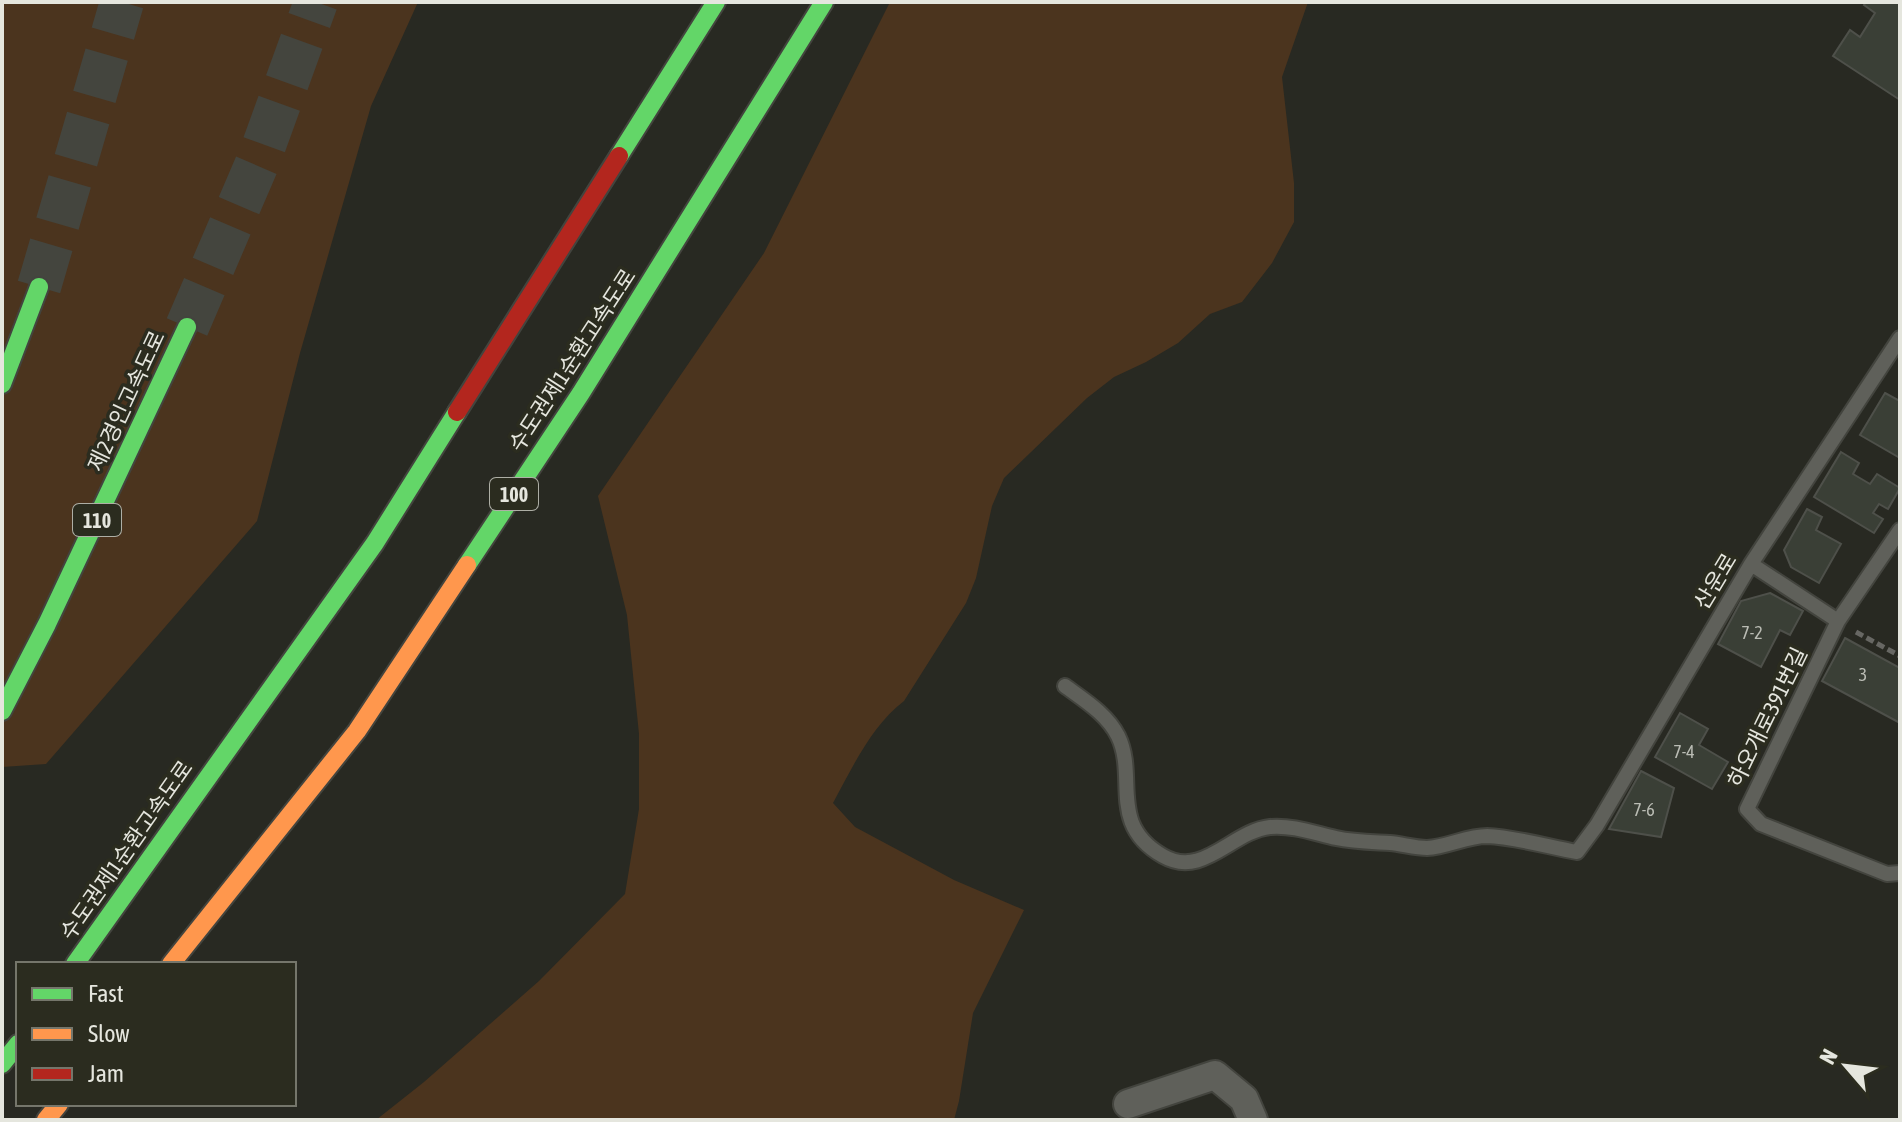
<svg xmlns="http://www.w3.org/2000/svg" width="1902" height="1122" font-family="'Asap Condensed','Noto Sans KR',sans-serif">
<style>
.green{fill:#4b341e}
.building{fill:#3a3f36;stroke:#4e504a;stroke-width:2}
.lines{fill:none;stroke-linecap:round;stroke-linejoin:round}
.highway-tunnel{stroke:#44453e;stroke-width:44;stroke-dasharray:44 22;stroke-linecap:butt}
.lane-casing{stroke:#43443e;stroke-width:18}
.street-casing{stroke:#43443e;stroke-width:32}
.fast-casing{stroke:#43443e;stroke-width:22}
.slow-casing{stroke:#43443e;stroke-width:22}
.jam-casing{stroke:#43443e;stroke-width:22}
.path{stroke:#676763;stroke-width:5;stroke-dasharray:8 4;stroke-linecap:butt}
.lane{stroke:#5f605a;stroke-width:14}
.street{stroke:#5f605a;stroke-width:28}
.fast{stroke:#63d668;stroke-width:18}
.slow{stroke:#ff974d;stroke-width:18}
.jam{stroke:#b3261e;stroke-width:18}
.labels{text-anchor:middle;dominant-baseline:central;stroke-width:7;stroke-linejoin:round;paint-order:stroke}
.number-label{font-size:18px;fill:#babcb4}
.shield{fill:#2b2c1f;stroke:#adaea5;stroke-width:2}
.shield-label{font-size:20px;font-weight:bold;fill:#e5e6de}
.street-label{font-size:22px;fill:#e5e6de;stroke:#2b2c1f}
</style>
<rect width="100%" height="100%" fill="#282922"/>
<path class="green" d="M2,2H418L371,106L300,353L257,521L46,764L2,767Z
M890,2H1308L1282,77L1294,183V222L1272,263L1242,302L1210,314L1178,343L1146,362L1114,377L1087,398L1004,478L992,506L976,578L966,603L904,701C872,725 852,768 833,803L855,827L954,880L1024,910L973,1013L959,1101L954,1120H376L424,1082L539,981L625,894L639,809V734L627,615L598,496L764,253Z"/>
<path class="building" d="M1866,2H1900V100L1833,56L1850,30L1860,37L1875,13L1864,5Z
M1885,393L1900,401V458L1860,435Z
M1841,452L1859,463L1853,474L1870,484L1877,474L1900,488L1888,509L1879,504L1873,513L1883,519L1874,533L1814,497Z
M1807,509L1822,517L1816,530L1841,544L1819,583L1791,567L1784,550Z
M1770,593L1803,611L1790,635L1780,630L1761,667L1718,644L1741,601Z
M1845,638L1900,668V723L1822,681Z
M1680,713L1708,729L1699,745L1728,762L1712,789L1655,757Z
M1641,771L1674,788L1661,837L1609,829Z"/>
<g class="lines">
<path class="highway-tunnel" d="M39,287L122,2
M187,327L259,159L316,2"/>
<g class="lane-casing">
<path id="lane" d="M1751,564L1838,621L1747,809L1761,824L1887,874L1900,873
M1838,621L1900,530
M1065,686C1084,700 1107,714 1118,736C1138,777 1107,824 1163,856C1203,879 1232,831 1270,827C1292,825 1314,833 1336,838C1354,842 1372,842 1390,843C1402,844 1415,848 1427,848C1447,847 1467,836 1487,836C1515,837 1549,847 1577,852L1597,825L1751,564L1900,338"/>
</g>
<g class="street-casing">
<path id="street" d="M1128,1104L1215,1075L1244,1099L1253,1120"/>
</g>
<g class="fast-casing">
<path id="fast" d="M619,156L716,2
M2,384L39,287
M467,565L581,393L824,2
M2,711L47,624L187,327
M75,964L375,543L457,412
M2,1064L18,1044"/>
</g>
<g class="slow-casing">
<path id="slow" d="M171,964L357,731L467,565
M46,1120L59,1104"/>
</g>
<g class="jam-casing">
<path id="jam" d="M457,412L619,156"/>
</g>
<path class="path" d="M1856,632L1900,656"/>
<use href="#lane" class="lane"/>
<use href="#street" class="street"/>
<use href="#fast" class="fast"/>
<use href="#slow" class="slow"/>
<use href="#jam" class="jam"/>
</g>
<g class="labels">
<g class="number-label">
<text x="1752" y="632">7-2</text>
<text x="1863" y="674">3</text>
<text x="1684" y="751">7-4</text>
<text x="1644" y="809">7-6</text>
</g>
<g class="shield">
<rect x="490" y="478" width="48" height="32" rx="6"/>
<rect x="73" y="504" width="48" height="32" rx="6"/>
</g>
<g class="shield-label">
<text x="514" y="494">100</text>
<text x="97" y="520">110</text>
</g>
<g class="street-label">
<text transform="translate(572 360) rotate(-57)">수도권제1순환고속도로</text>
<text transform="translate(126 401) rotate(-65)">제2경인고속도로</text>
<text transform="translate(1715 581) rotate(-59)">산운로</text>
<text transform="translate(1767 717) rotate(-64)">하오개로391번길</text>
<text transform="translate(126 850) rotate(-55)">수도권제1순환고속도로</text>
</g>
</g>
<rect width="1902" height="1122" fill="none" stroke="#e5e6de" stroke-width="8"/>
<rect x="16" y="962" width="280" height="144" fill="#2b2c1f" stroke="#75766b" stroke-width="2"/>
<rect x="32" y="988" width="40" height="12" fill="#63d668" stroke="#75766b" stroke-width="2"/>
<text x="88" y="1002" font-size="24" fill="#e5e6de">Fast</text>
<rect x="32" y="1028" width="40" height="12" fill="#ff974d" stroke="#75766b" stroke-width="2"/>
<text x="88" y="1042" font-size="24" fill="#e5e6de">Slow</text>
<rect x="32" y="1068" width="40" height="12" fill="#b3261e" stroke="#75766b" stroke-width="2"/>
<text x="88" y="1082" font-size="24" fill="#e5e6de">Jam</text>
<g transform="translate(1846 1066) rotate(298)" stroke="#2b2c1f" stroke-width="6" paint-order="stroke">
<path d="M0-6L14 30L0 20L-14 30Z" fill="#e5e6de"/>
<text y="-12" font-size="22" font-weight="bold" text-anchor="middle" fill="#e5e6de">N</text>
</g>
</svg>
